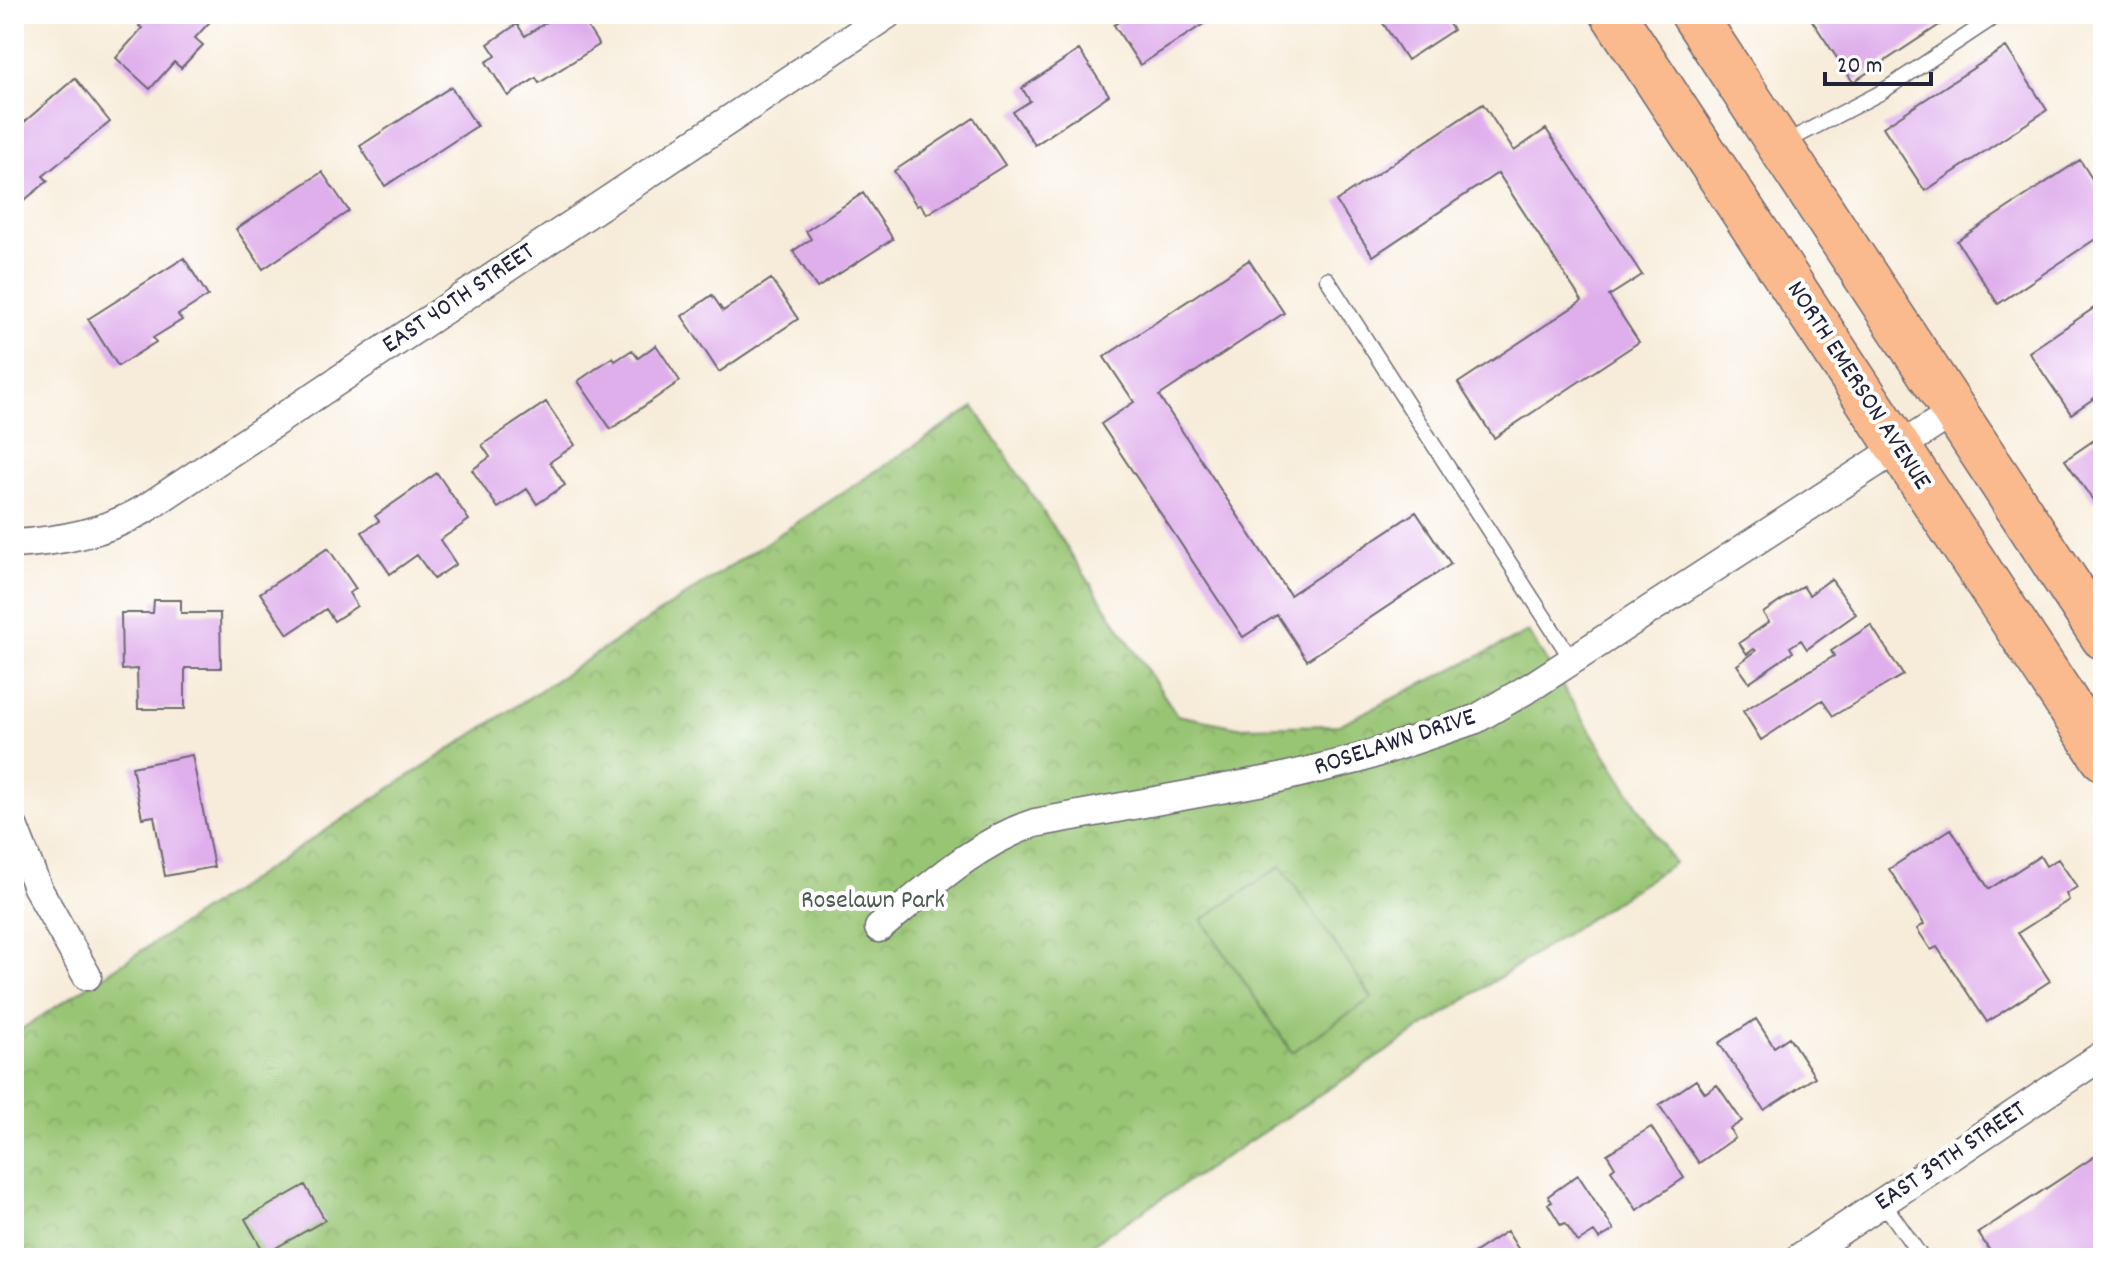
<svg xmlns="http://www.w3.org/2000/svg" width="2117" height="1272" font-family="Dekko,sans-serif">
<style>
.park{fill:url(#park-crowns);stroke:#5d7457;stroke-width:2}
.garden{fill:#98c573;stroke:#5d7457;stroke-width:2}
.building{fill:#dfafec}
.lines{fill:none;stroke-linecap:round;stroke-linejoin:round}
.service-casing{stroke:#6d6972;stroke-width:17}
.minor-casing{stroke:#6d6972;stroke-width:31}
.primary-casing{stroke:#6d6972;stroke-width:47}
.service{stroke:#fff;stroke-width:14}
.minor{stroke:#fff;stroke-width:28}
.primary{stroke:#fbba8d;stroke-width:44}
.labels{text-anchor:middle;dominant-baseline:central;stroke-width:8;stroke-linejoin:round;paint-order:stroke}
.street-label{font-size:26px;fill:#22223b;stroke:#fff}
.park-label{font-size:26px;fill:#4b5b4f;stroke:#fff}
</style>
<defs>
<pattern id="park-crowns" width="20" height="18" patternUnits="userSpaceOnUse" patternTransform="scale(2)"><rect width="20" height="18" fill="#98c573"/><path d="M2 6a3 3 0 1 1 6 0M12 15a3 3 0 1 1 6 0" fill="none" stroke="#83a964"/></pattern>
</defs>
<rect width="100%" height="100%" fill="#fff"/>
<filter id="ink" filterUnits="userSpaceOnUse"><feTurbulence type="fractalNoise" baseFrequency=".0125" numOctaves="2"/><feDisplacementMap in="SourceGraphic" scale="16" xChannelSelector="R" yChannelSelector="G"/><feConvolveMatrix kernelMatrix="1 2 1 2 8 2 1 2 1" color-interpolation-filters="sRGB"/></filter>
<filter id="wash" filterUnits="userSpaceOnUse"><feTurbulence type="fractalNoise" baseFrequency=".006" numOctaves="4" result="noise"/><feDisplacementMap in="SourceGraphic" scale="32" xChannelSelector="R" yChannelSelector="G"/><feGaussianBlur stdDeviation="1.8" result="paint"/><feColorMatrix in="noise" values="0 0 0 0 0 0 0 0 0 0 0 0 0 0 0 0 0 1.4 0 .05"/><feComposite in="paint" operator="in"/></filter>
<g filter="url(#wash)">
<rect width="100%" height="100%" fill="#f7ecd9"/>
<path class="park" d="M974,407L1177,715L1238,727L1339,725L1528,632L1674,863L1071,1258H14V1034Z"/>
<path class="garden" d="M1281,866L1372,998L1292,1052L1202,920Z"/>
<g id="blocks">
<path class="building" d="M149,14H217L195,38L203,45L181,68L174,62L150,89L116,58L142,28L139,26Z
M559,14H579L599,45L539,83L536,78L508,96L486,62L496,56L488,44L517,24L525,36Z
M1130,14H1219L1140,65L1114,25Z
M1377,14H1442L1453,30L1407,60Z
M1818,14H1956L1853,82L1811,19Z
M2006,47L2047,110L1925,191L1883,127Z
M1079,50L1109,95L1035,145L1013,112L1030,101L1022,88Z
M75,78L110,122L43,176L48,181L16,207L14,204V131Z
M451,87L477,126L385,186L360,146Z
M1483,104L1514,151L1546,129L1642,275L1609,296L1639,342L1494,438L1458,383L1582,301L1498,173L1373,256L1336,201Z
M974,118L1005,165L927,214L920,204L917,206L894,171Z
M2080,160L2103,196V234L1998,304L1957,241Z
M322,172L349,211L263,269L236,229Z
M863,193L893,239L817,288L793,251L811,239L806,231Z
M184,258L208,296L178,315L182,320L153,338L156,342L118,366L88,319Z
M1249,260L1284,313L1159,396L1290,595L1416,512L1451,564L1307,660L1277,615L1243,637L1101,424L1134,402L1104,357Z
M771,279L798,319L719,372L682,316L712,295L723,311Z
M2103,302V392L2071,414L2029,352Z
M656,345L680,381L611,429L578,381L613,357L615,361L632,350L638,358Z
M546,402L575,445L550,462L565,485L537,504L527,489L498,508L472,470L490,457L482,445Z
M2103,434V496L2094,502L2065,460Z
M437,473L469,520L440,540L456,564L434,579L417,555L390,574L362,532L379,521L375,516Z
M328,548L356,589L349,593L357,606L334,621L326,609L288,634L260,593Z
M1831,579L1856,614L1807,649L1801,640L1790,647L1793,652L1749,682L1737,665L1756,651L1754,649L1747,654L1739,643L1769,622L1763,613L1803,586L1809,595Z
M154,600H181V613H220L221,668H185V709H138L137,669L122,670L121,613H153Z
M1871,625L1903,675L1833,716L1822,700L1761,740L1743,711L1834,656L1831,651Z
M192,755L214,867L165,876L154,816L142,818L132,767Z
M1951,829L1989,889L2040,856L2046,866L2058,859L2077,887L2066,894L2069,900L2018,933L2050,981L1987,1022L1937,947L1931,950L1917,929L1924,924L1889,869Z
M1756,1019L1774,1047L1789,1037L1815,1077L1764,1110L1719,1043Z
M1696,1080L1705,1093L1717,1085L1742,1121L1730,1129L1735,1138L1699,1163L1659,1105Z
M1651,1127L1684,1178L1637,1210L1611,1170L1615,1167L1607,1154Z
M2103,1151V1258H1995L1978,1233Z
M1578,1175L1614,1230L1599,1239L1594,1232L1578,1242L1565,1223L1561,1225L1548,1204L1552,1202L1548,1196Z
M305,1185L325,1220L265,1254L245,1219Z
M1507,1231L1524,1258H1466Z"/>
</g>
</g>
<g filter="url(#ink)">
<use href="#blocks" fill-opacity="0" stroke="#6d6972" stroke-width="2"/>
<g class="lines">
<g class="service-casing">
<path id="service" d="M1784,143L1880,93L1999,14
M1327,279L1572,660
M1883,1202L1922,1258"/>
</g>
<g class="minor-casing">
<path id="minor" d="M14,544C61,541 104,533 145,509L888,14
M14,828L37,887L87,976
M879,928C927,889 976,842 1035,823L1275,779L1358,759L1476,719L1534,685L1955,411
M1799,1258L2103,1055"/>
</g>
<g class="primary-casing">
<path id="primary" d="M1613,14L2103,758
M1693,14L2103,637"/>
</g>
<use href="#service" class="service"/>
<use href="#minor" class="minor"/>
<use href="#primary" class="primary"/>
</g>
</g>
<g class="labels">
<g class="street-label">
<text transform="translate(459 299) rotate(-34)">EAST 40TH STREET</text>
<text transform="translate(1858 386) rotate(57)">NORTH EMERSON AVENUE</text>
<text transform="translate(1395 743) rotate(-18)">ROSELAWN DRIVE</text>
<text transform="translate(1951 1157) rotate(-34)">EAST 39TH STREET</text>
</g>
<g class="park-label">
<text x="873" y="901">Roselawn Park</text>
</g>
</g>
<rect width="2117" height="1272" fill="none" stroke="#fff" stroke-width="48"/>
<path d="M1825 72v12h106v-12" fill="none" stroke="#22223b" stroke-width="4"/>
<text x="1837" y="72" font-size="24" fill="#22223b" stroke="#ffffff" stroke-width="6" paint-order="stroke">20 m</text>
</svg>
